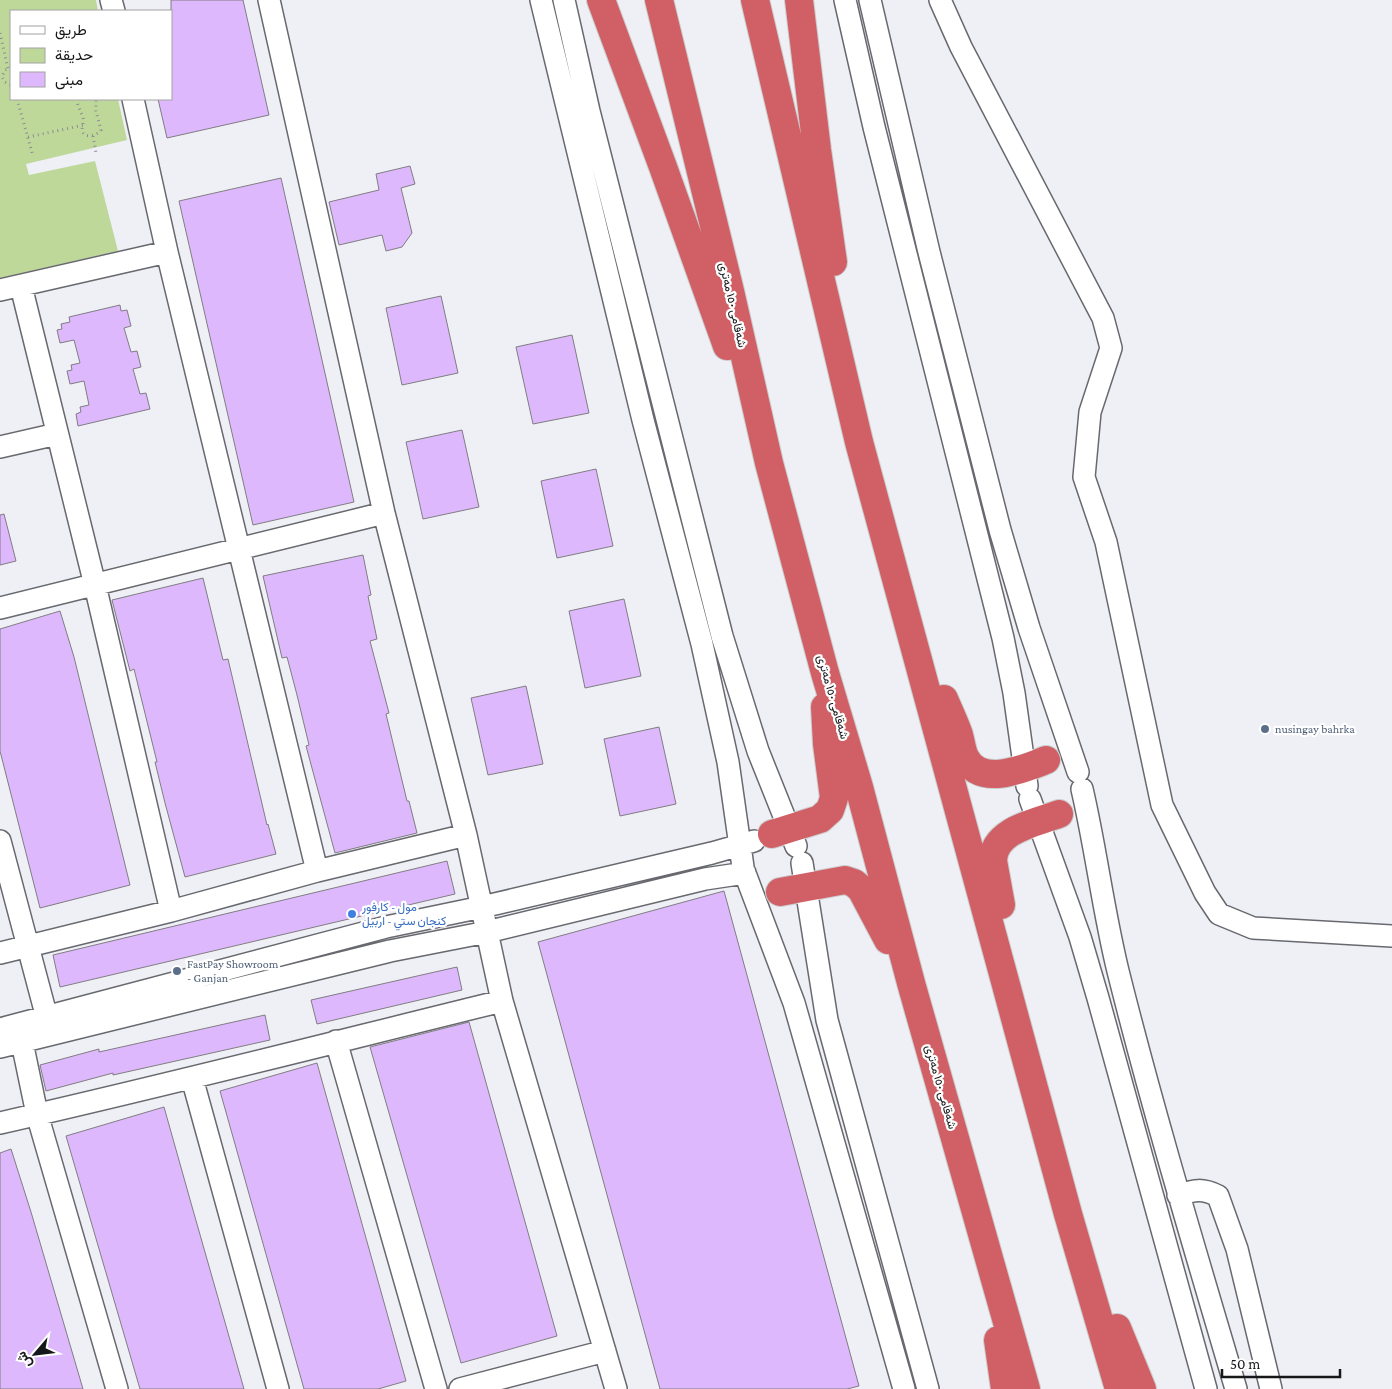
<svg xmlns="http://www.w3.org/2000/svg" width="1392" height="1389" font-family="'Crimson Pro',Vazirmatn,serif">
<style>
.green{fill:#bed89a}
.building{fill:#deb8fc;stroke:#807d82}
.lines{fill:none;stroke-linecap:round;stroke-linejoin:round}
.minor-casing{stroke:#68696f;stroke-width:24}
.highway-casing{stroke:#ccc;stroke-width:30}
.path{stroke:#8d8e93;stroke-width:3;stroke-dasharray:1 4;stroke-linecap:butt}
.minor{stroke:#fff;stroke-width:21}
.highway{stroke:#d16066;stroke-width:28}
.service-dot{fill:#5c6f8a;stroke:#fff;stroke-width:2}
.shop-dot{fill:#3f7fe0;stroke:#fff;stroke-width:2}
.labels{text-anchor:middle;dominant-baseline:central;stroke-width:4.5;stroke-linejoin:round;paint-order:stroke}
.street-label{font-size:12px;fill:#161719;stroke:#fff}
.service-label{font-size:12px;fill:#4e5e75;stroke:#fff;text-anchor:start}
.shop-label{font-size:12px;fill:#366cbe;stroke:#fff;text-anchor:start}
</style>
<rect width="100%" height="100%" fill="#eef0f6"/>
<path class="green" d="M0,0H96L98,11H11V99H118L127,140L26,164L29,175L95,161L118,251L0,278Z"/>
<path class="building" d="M171,0H243L269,115L167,138L158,99H171Z
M410,166L415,184L401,188L412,233L402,247L386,251L382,235L339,245L329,202L379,190L376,174Z
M281,178L354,502L253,525L179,201Z
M441,296L458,373L402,385L386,308Z
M120,305L121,311L127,310L131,326L124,328L131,352L137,351L141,367L133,369L140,394L146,393L150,409L78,426L76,414L81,412L80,407L89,405L84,381L70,384L67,371L72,370L71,365L80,363L74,340L60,343L57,330L62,329L61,324L70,322L69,317Z
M572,335L589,413L533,424L516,347Z
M462,430L479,507L423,519L406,442Z
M596,469L613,546L557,558L541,481Z
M4,514L16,561L0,565V515Z
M363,555L371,595L368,596L377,639L370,641L389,713L386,714L407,801H409L417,833L335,853L306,746L309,745L297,695L287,657L282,658L263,576Z
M203,578L223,660L228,659L267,825L268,824L276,854L185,877L165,803L155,762H157L134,669L130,671L112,600Z
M624,599L641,676L585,688L569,611Z
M60,611L74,657L130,885L40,908L0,751V629Z
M526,686L543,764L488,775L471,698Z
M659,727L676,804L620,816L604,739Z
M447,861L455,894L60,987L53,955Z
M724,891L859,1386L847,1389H660L538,942Z
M457,967L462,990L317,1024L311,1000Z
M265,1015L270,1040L113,1075V1073L46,1091L40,1065L99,1049V1052Z
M469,1022L557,1336L461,1363L370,1047Z
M317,1063L406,1381L378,1389H304L220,1091Z
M164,1107L191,1203L244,1389H140L66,1136Z
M11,1149L31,1212L83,1389H0V1153Z"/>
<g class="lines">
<g class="minor-casing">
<path id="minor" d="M111,0L114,11
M269,0L384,513L466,835L502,1001L616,1389
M541,0L643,420L702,644L728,762L743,867
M564,0L589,111L722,636L758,751L796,846
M845,0L874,127L1003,638L1014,693L1027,786
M870,0L929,252L1000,530L1029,628L1078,772
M940,0L961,47L1103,318L1111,348L1090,412L1084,477L1106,542L1162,805L1205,893L1219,914L1253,928L1392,936
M133,99L167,252L317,871
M21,286L95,585L171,911
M0,290L167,252
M0,447L57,434
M0,608L384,513
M1082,789C1096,849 1103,910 1118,971C1153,1111 1195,1250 1236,1389
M1030,799L1080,937L1098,998L1206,1389
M0,841L47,1018
M802,863L827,1020L928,1389
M746,876L794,1003L904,1389
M0,953L171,911L317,871L466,835
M0,1029L386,927L482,907L712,853L754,841
M336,1041L436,1389
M22,1042L37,1114L117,1389
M0,1047L390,951L487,932L705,879L745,873
M192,1078L278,1389
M0,1123C168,1085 335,1042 502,1001
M1178,1195C1195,1190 1202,1188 1218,1196L1237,1249L1271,1389
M460,1389L605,1351"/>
</g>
<g class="highway-casing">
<path id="highway" d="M601,0L663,167L727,346
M659,0L730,291L769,463L825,673L859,787L911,983L1026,1389
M755,0L859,442L1068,1214L1119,1389
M799,0L817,150L833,262
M944,699C949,711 955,723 959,735C961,742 962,751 965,757C980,788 1023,769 1046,760
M772,834L820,819L830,810L834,798L827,744L825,707
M780,892L845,880L854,883L861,889L888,940
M1001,905L993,861C993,830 1035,823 1059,814
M1117,1328L1142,1389
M998,1340L1005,1389"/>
</g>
<path class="path" d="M0,33L8,69
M11,68L5,70L2,77L5,82L11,85
M17,99L33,156
M77,99C77,106 81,111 83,118C84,122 82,126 82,130C84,140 98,135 101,130L96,111V99
M93,136L96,153
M28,137L84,125"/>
<use href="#minor" class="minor"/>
<use href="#highway" class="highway"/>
</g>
<g class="service-dot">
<circle cx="1265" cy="729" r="5"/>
<circle cx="177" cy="971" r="5"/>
</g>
<circle class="shop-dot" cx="352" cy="914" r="5"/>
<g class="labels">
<g class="street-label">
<text transform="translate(733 305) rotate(77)">شەقامی ١٥٠ مەتری</text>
<text transform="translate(833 697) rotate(74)">شەقامی ١٥٠ مەتری</text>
<text transform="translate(941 1087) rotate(74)">شەقامی ١٥٠ مەتری</text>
</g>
<g class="service-label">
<text x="1275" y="729">nusingay bahrka</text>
<text x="187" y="964">FastPay Showroom<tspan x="187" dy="14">- Ganjan</tspan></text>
</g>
<g class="shop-label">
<text x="362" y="907">مول - كارفور<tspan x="362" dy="14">كنجان ستي - اربيل</tspan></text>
</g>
</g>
<rect x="10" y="10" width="162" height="90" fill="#ffffff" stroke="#a2a2a3"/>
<rect x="20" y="26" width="25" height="8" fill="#ffffff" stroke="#a2a2a3"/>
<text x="55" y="35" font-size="15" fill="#161719">طريق</text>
<rect x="20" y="48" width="25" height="15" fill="#bed89a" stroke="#a2a2a3"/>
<text x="55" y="60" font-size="15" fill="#161719">حديقة</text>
<rect x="20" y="72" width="25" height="15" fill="#deb8fc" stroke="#a2a2a3"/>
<text x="55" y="85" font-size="15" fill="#161719">مبنى</text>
<g transform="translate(35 1354) rotate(242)" stroke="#ffffff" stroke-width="4" paint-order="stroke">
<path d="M0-4L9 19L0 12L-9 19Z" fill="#161719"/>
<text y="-8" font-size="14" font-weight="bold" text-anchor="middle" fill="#161719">ش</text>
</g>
<path d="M1222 1369v8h118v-8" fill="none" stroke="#161719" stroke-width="2.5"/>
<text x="1230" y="1369" font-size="15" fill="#161719" stroke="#ffffff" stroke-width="4" paint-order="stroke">50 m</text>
</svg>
